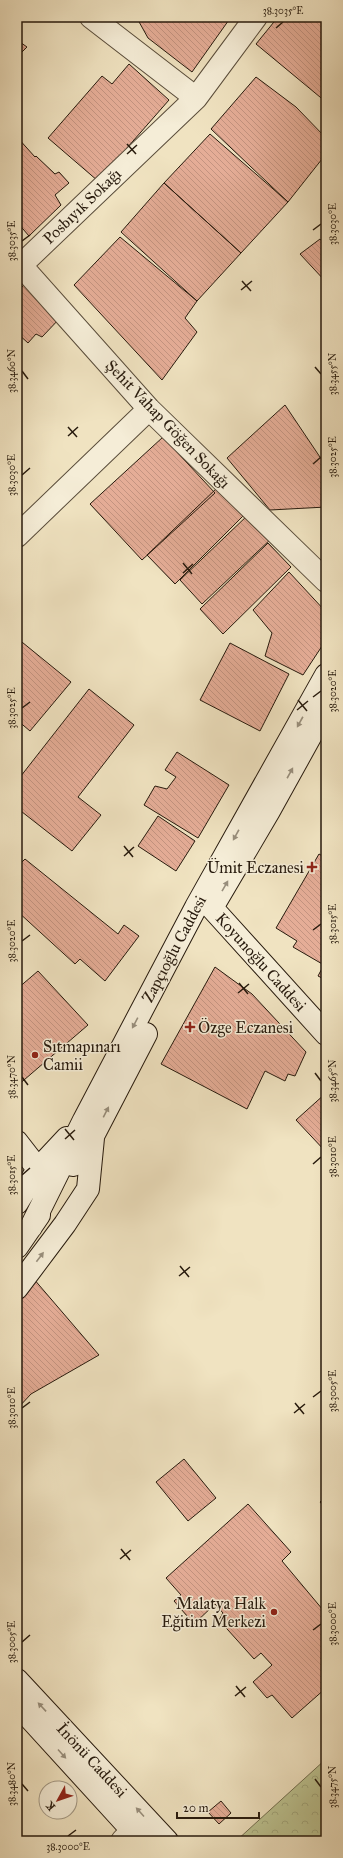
<svg xmlns="http://www.w3.org/2000/svg" width="343" height="1858" font-family="'IM FELL Great Primer',serif">
<style>
.park{fill:url(#park-crowns);stroke:#726e4f}
.building{fill:url(#building-back-hatch);stroke:#271a0d}
.lines{fill:none;stroke-linecap:round;stroke-linejoin:round}
.street-casing{stroke:#594c3a;stroke-width:24}
.secondary-casing{stroke:#271a0d;stroke-width:24}
.street{stroke:#f5edd7;stroke-width:22}
.secondary{stroke:#f5edd7;stroke-width:22}
.oneway{fill:#988e7c}
.ticks{fill:none;stroke:#271a0d;stroke-width:1.5}
.poi-dot{fill:#8f2418;stroke:#f5edd7;stroke-width:1.5}
.labels{text-anchor:middle;dominant-baseline:central;stroke-width:3;stroke-linejoin:round;paint-order:stroke}
.street-label{font-size:16px;fill:#271a0d;stroke:#f5edd7}
.poi-label{font-size:16px;fill:#271a0d;stroke:#f5edd7;text-anchor:end}
.neatline{fill:none;stroke:#271a0d;stroke-width:1.5}
.ticks-label{font-size:10px;text-anchor:middle;fill:#271a0d}
</style>
<defs>
<pattern id="park-crowns" width="20" height="18" patternUnits="userSpaceOnUse"><rect width="20" height="18" fill="#bcc391"/><path d="M2 6a3 3 0 1 1 6 0M12 15a3 3 0 1 1 6 0" fill="none" stroke="#a2a77c"/></pattern>
<pattern id="building-back-hatch" width="6" height="6" patternUnits="userSpaceOnUse"><rect width="6" height="6" fill="#e5ad97"/><path d="M-1 5l2 2M0 0l6 6M5-1l2 2" fill="none" stroke="#c49481"/></pattern>
</defs>
<rect width="100%" height="100%" fill="#f0e3c1"/>
<filter id="stains"><feTurbulence type="fractalNoise" baseFrequency=".005" numOctaves="4"/><feColorMatrix values="0 0 0 0 .2 0 0 0 0 .09 0 0 0 0 .02 0 0 0 .5 -.17"/></filter>
<radialGradient id="worn" r=".72"><stop offset=".6" stop-color="#630" stop-opacity="0"/><stop offset="1" stop-color="#630" stop-opacity=".3"/></radialGradient>
<path class="park" d="M326,1759V1841H236Z"/>
<path class="building" d="M141,17H231L192,72L148,38L138,20Z
M278,17H326V102L256,44Z
M17,40L27,47L17,57Z
M129,64L169,100L98,181L48,138L102,76L112,84Z
M256,77L296,107L326,138V154L288,202L211,129Z
M210,134L288,202L241,253L164,183Z
M17,137L35,157L36,156L55,174L59,172L69,183L55,195L61,205L29,236L17,222Z
M164,183L241,253L197,301L121,232Z
M120,237L197,301L185,318L197,332L162,380L74,285Z
M320,239L326,246V282L300,254Z
M25,284L61,317L42,337L36,334L28,343L17,333V292Z
M285,405L326,466V507L270,510L227,458Z
M163,437L215,493L142,560L90,504Z
M218,487L244,515L175,584L147,555Z
M249,514L272,538L202,604L180,580Z
M268,543L291,567L223,634L200,609Z
M289,572L326,612V640L303,675L265,656L272,633L253,610Z
M17,638L71,682L30,731L17,720Z
M230,643L289,674L260,731L200,700Z
M89,689L134,725L78,797L101,815L72,851L17,808V781Z
M177,752L229,785L198,838L144,805L155,786L167,789L176,777L165,770Z
M158,816L195,841L176,871L138,846Z
M319,854L326,858V961L324,965L293,947L297,941L276,928Z
M25,859L118,934L124,925L139,936L105,981L80,959L75,964L17,911V867Z
M326,961V980L318,976Z
M215,967L252,994L306,1052L295,1076L288,1074L285,1081L265,1071L247,1109L161,1064Z
M38,971L88,1025L17,1086V989Z
M326,1093V1152L296,1120Z
M33,1278L99,1355L31,1394L17,1409V1298Z
M184,1459L216,1498L188,1521L156,1482Z
M326,1496V1509L320,1502Z
M248,1504L291,1552L282,1561L323,1610L326,1608V1688L292,1718L272,1695L267,1698L253,1682L272,1665L261,1653L254,1659L219,1620L223,1613L215,1604L194,1624L174,1601L181,1595L166,1578Z
M326,1516V1525L321,1520Z
M221,1801L231,1813L219,1824L208,1812Z"/>
<g class="lines">
<g class="street-casing">
<path id="street" d="M91,17L196,98
M17,261L149,409L326,581
M17,269L196,98L256,17
M17,536L149,409
M122,1841L132,1830"/>
</g>
<g class="secondary-casing">
<path id="secondary" d="M216,901L269,811L326,708
M212,908L326,1034
M17,1142L38,1169
M73,1165L93,1136L146,1034
M17,1203L38,1169L67,1138
M31,1227L84,1120L196,907L326,675
M17,1247L39,1215
M17,1288L65,1224L88,1189L93,1138
M17,1680L167,1841
M17,1704L142,1841"/>
</g>
<use href="#street" class="street"/>
<use href="#secondary" class="secondary"/>
</g>
<defs><path id="oneway-solid" d="M-6-.8H1V-3.2L6.5 0L1 3.2V.8H-6Z"/></defs>
<g class="oneway">
<use href="#oneway-solid" transform="translate(300 722) rotate(119)"/>
<use href="#oneway-solid" transform="translate(290 773) rotate(-61)"/>
<use href="#oneway-solid" transform="translate(236 835) rotate(119)"/>
<use href="#oneway-solid" transform="translate(225 886) rotate(-60)"/>
<use href="#oneway-solid" transform="translate(135 1023) rotate(118)"/>
<use href="#oneway-solid" transform="translate(106 1112) rotate(-63)"/>
<use href="#oneway-solid" transform="translate(40 1257) rotate(-53)"/>
<use href="#oneway-solid" transform="translate(42 1707) rotate(-133)"/>
<use href="#oneway-solid" transform="translate(62 1754) rotate(48)"/>
<use href="#oneway-solid" transform="translate(140 1812) rotate(-132)"/>
</g>
<path class="ticks" d="M276,28L283,22M127,144L136,154M127,154L137,145M313,230L321,224M22,241L30,235M242,281L251,291M241,290L252,281M315,367L321,374M22,371L28,379M68,427L77,437M68,436L78,427M313,464L321,457M22,475L30,468M183,563L192,574M183,573L193,564M313,697L321,691M298,700L307,711M22,708L30,702M297,710L308,701M124,846L133,857M124,856L134,847M313,930L321,924M22,941L30,935M239,983L248,994M238,993L249,984M315,1073L321,1081M22,1077L28,1085M65,1129L74,1140M65,1139L75,1130M313,1164L321,1157M22,1175L30,1168M180,1266L189,1277M179,1276L190,1267M313,1397L321,1391M295,1403L304,1414M22,1408L30,1402M294,1413L305,1404M121,1549L130,1560M120,1559L131,1550M313,1630L321,1624M22,1642L30,1635M236,1686L245,1697M235,1696L246,1687M315,1779L321,1787M22,1784L28,1791M68,1836L76,1830"/>
<g class="poi-dot">
<path d="M310 861h4v4h4v4h-4v4h-4v-4h-4v-4h4z"/>
<path d="M188 1021h4v4h4v4h-4v4h-4v-4h-4v-4h4z"/>
<circle cx="35" cy="1055" r="4"/>
<circle cx="274" cy="1612" r="4"/>
</g>
<g class="labels">
<g class="street-label">
<text transform="translate(82 206) rotate(-44)">Posbıyık Sokağı</text>
<text transform="translate(168 424) rotate(46)">Şehit Vahap Göğen Sokağı</text>
<text transform="translate(174 949) rotate(-62)">Zapçıoğlu Caddesi</text>
<text transform="translate(261 962) rotate(48)">Koyunoğlu Caddesi</text>
<text transform="translate(92 1760) rotate(47)">İnönü Caddesi</text>
</g>
<g class="poi-label">
<text x="304" y="867">Ümit Eczanesi</text>
<text x="198" y="1027" text-anchor="start">Özge Eczanesi</text>
<text x="43" y="1046" text-anchor="start">Sıtmapınarı<tspan x="43" dy="18">Camii</tspan></text>
<text x="266" y="1603">Malatya Halk<tspan x="266" dy="18">Eğitim Merkezi</tspan></text>
</g>
</g>
<rect width="343" height="1858" fill="none" stroke="#f0e3c1" stroke-width="44"/>
<g transform="translate(58 1800) rotate(230)"><circle r="19" fill="#f5edd7" stroke="#a39986"/>
<path d="M0-3L7 15L0 10L-7 15Z" fill="#8f2418"/>
<text y="-6" font-size="11" font-weight="bold" text-anchor="middle" fill="#271a0d">K</text>
</g>
<path d="M177 1812v6h82v-6" fill="none" stroke="#271a0d" stroke-width="2"/>
<text x="183" y="1812" font-size="12" fill="#271a0d" stroke="#f5edd7" stroke-width="3" paint-order="stroke">20 m</text>
<rect x="22" y="22" width="299" height="1814" class="neatline"/>
<g class="ticks-label">
<text x="283" y="14">38.3035°E</text>
<text transform="translate(332 224) rotate(-90)" y="4">38.3030°E</text>
<text transform="translate(11 241) rotate(-90)" y="4">38.3035°E</text>
<text transform="translate(11 371) rotate(-90)" y="4">38.3460°N</text>
<text transform="translate(332 374) rotate(-90)" y="4">38.3455°N</text>
<text transform="translate(332 457) rotate(-90)" y="4">38.3025°E</text>
<text transform="translate(11 475) rotate(-90)" y="4">38.3030°E</text>
<text transform="translate(332 691) rotate(-90)" y="4">38.3020°E</text>
<text transform="translate(11 708) rotate(-90)" y="4">38.3025°E</text>
<text transform="translate(332 924) rotate(-90)" y="4">38.3015°E</text>
<text transform="translate(11 941) rotate(-90)" y="4">38.3020°E</text>
<text transform="translate(11 1077) rotate(-90)" y="4">38.3470°N</text>
<text transform="translate(332 1081) rotate(-90)" y="4">38.3465°N</text>
<text transform="translate(332 1157) rotate(-90)" y="4">38.3010°E</text>
<text transform="translate(11 1175) rotate(-90)" y="4">38.3015°E</text>
<text transform="translate(332 1391) rotate(-90)" y="4">38.3005°E</text>
<text transform="translate(11 1408) rotate(-90)" y="4">38.3010°E</text>
<text transform="translate(332 1624) rotate(-90)" y="4">38.3000°E</text>
<text transform="translate(11 1642) rotate(-90)" y="4">38.3005°E</text>
<text transform="translate(11 1784) rotate(-90)" y="4">38.3480°N</text>
<text transform="translate(332 1787) rotate(-90)" y="4">38.3475°N</text>
<text x="68" y="1850">38.3000°E</text>
</g>
<rect width="100%" height="100%" filter="url(#stains)"/>
<rect width="100%" height="100%" fill="url(#worn)"/>
</svg>
